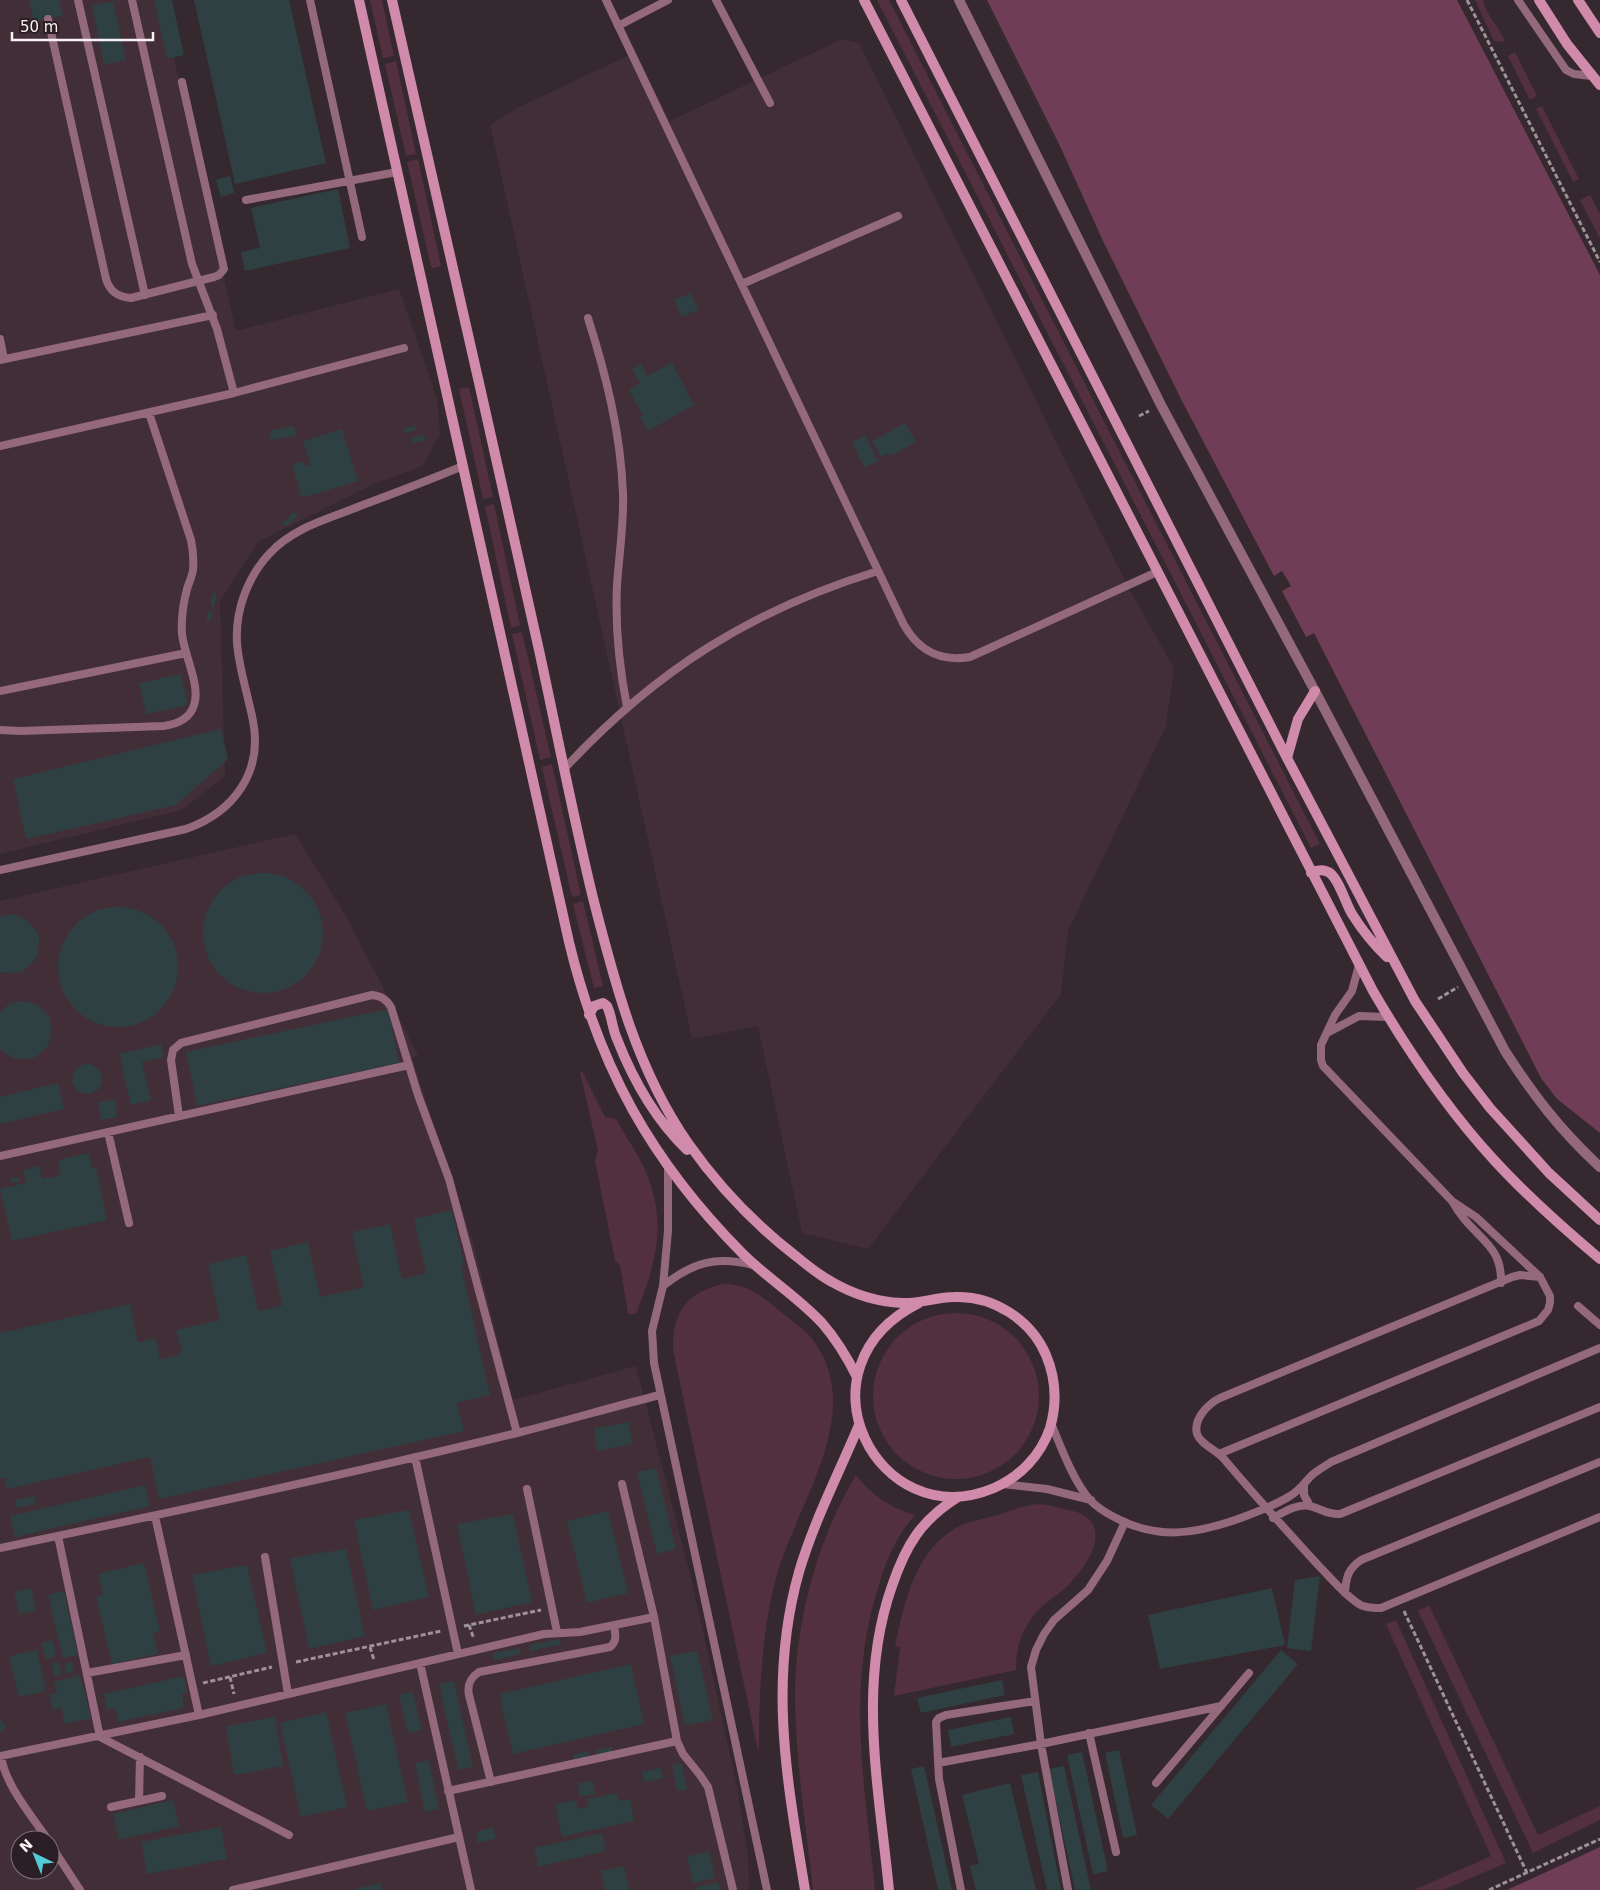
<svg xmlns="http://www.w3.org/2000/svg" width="1600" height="1890" font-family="'DejaVu Sans',sans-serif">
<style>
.built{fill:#422e37;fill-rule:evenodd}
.green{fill:#523040}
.water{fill:#703d56}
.building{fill:#2f4042}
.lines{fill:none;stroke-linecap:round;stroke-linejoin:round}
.path{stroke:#9d9297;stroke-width:3;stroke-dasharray:5 2.5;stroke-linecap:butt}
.service{stroke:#95697c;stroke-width:8}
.minor{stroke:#95697c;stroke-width:10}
.secondary{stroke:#d08aaa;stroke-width:10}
</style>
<rect width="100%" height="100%" fill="#35282e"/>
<path class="built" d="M0,0H161L236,331L399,289L437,398L440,434L423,466L376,483L258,542L220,601L225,776L182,810L0,854Z
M842,39L859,43L1127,585L1174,668L1166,726L1068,931L1061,994L868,1249L802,1233L758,1026L692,1039L490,125L519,107L636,52L670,121Z
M295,834L346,916L418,1055L412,1058L473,1242L513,1400L636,1366L690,1573L737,1786L748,1855L749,1890H0V901ZM20,1840H50V1870H20Z"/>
<path class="green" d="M370,0H382L394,56L383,58Z
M877,0H889L1320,844L1311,848Z
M1475,0H1483C1486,16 1500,27 1505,42L1494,41Z
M1515,52L1537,96L1530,100L1508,56Z
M396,61L416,154L406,156L385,64Z
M1542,106L1579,179L1573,182L1536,109Z
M418,159L441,266L434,268L431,267L407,162Z
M1590,195L1600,214V239L1580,200Z
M469,387L493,497L483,499L459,389Z
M494,504L520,625L511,628L485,506Z
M522,632L551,757L540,760L512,634Z
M552,764L581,895L572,897L542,767Z
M583,901L603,986L594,988L573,904Z
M582,1071L605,1117L616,1119C627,1139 642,1159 649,1180C667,1230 654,1268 636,1314H628L620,1265L615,1260L595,1161L598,1151L580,1072Z
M723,1284C751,1284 765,1299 786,1316C793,1322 802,1328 809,1335C871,1409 796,1503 776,1578C761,1636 759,1696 759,1755L673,1350C673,1312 685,1293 723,1284Z
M873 1396a83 83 0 1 1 166 0a83 83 0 1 1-166 0Z
M856,1475C872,1496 891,1508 915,1515C896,1536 886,1561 878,1588C846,1689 865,1787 875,1890H813C806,1827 796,1764 795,1701C795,1622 816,1542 856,1475Z
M1038,1504C1047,1504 1055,1507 1064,1509C1073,1511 1082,1512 1089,1519C1106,1536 1086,1566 1073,1580C1060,1596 1040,1603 1029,1622C1019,1637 1016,1653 1016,1670L894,1696L900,1647L895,1646C905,1600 916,1545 964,1524C974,1520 984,1519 994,1516C1011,1511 1020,1506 1038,1504Z
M1429,1605L1538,1835L1600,1806V1820L1533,1853L1418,1611Z
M1396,1620L1506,1863L1443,1890H1414L1491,1856L1386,1624Z"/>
<path class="water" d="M987,0H1457L1600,275V1133L1557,1099L1541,1078L1314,633L1306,637L1282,591L1291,586L1282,571L1274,576L1182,401L1103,241L1060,146Z
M1600,1847V1890H1507Z"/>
<path class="building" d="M29,0H59L63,15L34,22Z
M154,0H172L184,55L167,59Z
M194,0H289L326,163L235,184Z
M113,1L126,60L104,65L92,6Z
M230,176L234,193L221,197L216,180Z
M338,189L350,248L245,271L241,252L260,248L251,208Z
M691,293L698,310L681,317L674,300Z
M672,363L694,405L648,431L640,417L643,416L629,390L640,383L632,369L641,364L647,376Z
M905,423L916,442L890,456L888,453L881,457L872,441Z
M294,426L296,436L271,440L269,431Z
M415,426L416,430L404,433L403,429Z
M342,429L358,481L302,498L292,465L303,461L305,466L310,465L303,441Z
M424,435L426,440L413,443L411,438Z
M865,435L878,461L864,468L852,442Z
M294,512L298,516L286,527L282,523Z
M213,593L217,594L214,607L210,606Z
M209,610L213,611L210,622L206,620Z
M181,674L188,705L146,714L139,683Z
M221,729L228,759L176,805L26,839L13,779Z
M203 933a60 60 0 1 1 120 0a60 60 0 1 1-120 0Z
M58 967a60 60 0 1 1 120 0a60 60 0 1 1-120 0Z
M6,915H16L25,919L36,930L39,937L38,953L35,960L23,971L16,973L0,972V917Z
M19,1001L29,1002L38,1005L49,1016L51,1024L52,1031L48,1046L36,1057L29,1059L13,1058L0,1049V1012L9,1004Z
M388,1009L399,1063L197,1106L186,1052Z
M161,1044L164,1057L142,1062L151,1100L131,1105L119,1054Z
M72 1079a15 15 0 1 1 30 0a15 15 0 1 1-30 0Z
M58,1083L64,1109L0,1124V1097Z
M115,1099L117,1117L101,1120L98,1102Z
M89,1153L92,1168L96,1167L107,1220L12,1241L0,1189L26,1183L23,1170L39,1166L42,1179L61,1175L58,1160Z
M19,1177L20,1181L11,1183L10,1179Z
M452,1210L464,1265H461L490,1395L457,1403L464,1431L159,1499L150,1457L7,1489L5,1478L0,1479V1333L130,1304L138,1342L156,1338L160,1359L182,1354L176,1330L220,1320L208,1264L246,1255L258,1311L282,1306L270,1251L308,1242L320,1297L364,1287L352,1232L390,1224L402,1279L426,1273L414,1219Z
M629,1422L632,1444L597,1451L594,1428Z
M656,1468L676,1549L657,1554L637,1472Z
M145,1485L150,1506L15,1537L10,1516Z
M34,1496L36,1504L17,1508L15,1500Z
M409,1510L429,1597L373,1610L354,1520Z
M608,1511L628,1593L587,1603L567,1521Z
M513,1514L532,1602L476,1615L457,1524Z
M346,1549L365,1636L309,1649L290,1558Z
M144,1563L160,1631L153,1633L158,1654L112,1664L96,1597L103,1595L98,1574Z
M247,1565L267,1653L211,1666L192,1575Z
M1320,1576L1311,1651L1287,1648L1295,1580Z
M31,1588L36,1610L19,1614L14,1592Z
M1272,1588L1285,1645L1160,1669L1148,1615Z
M64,1591L78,1655L63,1658L48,1595Z
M560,1639L561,1644L530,1651L529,1645Z
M52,1640L57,1656L46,1659L41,1644Z
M520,1648L521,1654L494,1660L493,1653Z
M37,1650L46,1691L19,1697L9,1656Z
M1281,1650L1298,1664L1168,1819L1151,1805Z
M697,1651L713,1720L685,1725L670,1656Z
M59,1662L62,1675L54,1676L52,1664Z
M72,1662L74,1672L66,1674L64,1664Z
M631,1664L644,1724L513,1754L499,1694Z
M80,1675L91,1718L65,1724L61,1708L53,1710L49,1695L57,1693L54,1682Z
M184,1676L187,1693L182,1694L184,1708L118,1722L115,1708L107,1710L104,1694Z
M1002,1680L1005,1695L921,1713L917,1698Z
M454,1681L473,1767L458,1770L439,1684Z
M413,1692L422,1730L408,1733L399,1695Z
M386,1704L408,1802L367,1811L345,1713Z
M326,1712L347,1807L301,1817L280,1723Z
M275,1717L283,1766L234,1775L226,1726Z
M1011,1717L1014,1734L951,1747L948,1730Z
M0,1719L6,1727L0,1733Z
M612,1747L613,1754L597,1757L596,1750Z
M1119,1750L1137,1835L1123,1838L1105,1753Z
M589,1751L590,1759L574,1763L573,1755Z
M1082,1752L1108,1871L1093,1874L1067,1755Z
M429,1760L439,1809L425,1812L415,1763Z
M682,1763L687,1790L677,1791L672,1765Z
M924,1766L952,1890H938L911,1769Z
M1064,1766L1091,1890H1075L1049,1769Z
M661,1768L663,1778L644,1782L642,1772Z
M1038,1772L1061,1890H1047L1021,1775Z
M593,1781L595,1795L579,1796L578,1783Z
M1010,1783L1036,1890H976L970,1866L979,1864L962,1795Z
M617,1793L619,1801L630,1799L634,1821L562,1837L555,1804L576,1800L578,1809L588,1807L587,1799Z
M173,1800L179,1826L119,1840L113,1814Z
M221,1827L227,1859L147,1874L141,1842Z
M493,1827L496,1838L478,1843L476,1832Z
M602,1833L606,1851L538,1867L534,1848Z
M709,1852L715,1878L693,1883L687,1856Z
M624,1866L629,1890H605L601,1871Z
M718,1882L720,1890H697L696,1887Z
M381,1883L382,1890H355V1889Z"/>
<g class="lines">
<path class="path" d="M1467,0L1600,262
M1139,416L1149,411
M1438,999L1458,987
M1404,1611L1527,1873
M469,1625L474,1639
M464,1626L541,1610
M370,1647L374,1660
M296,1662L441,1631
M230,1677L234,1694
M203,1683L272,1667
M1489,1890L1600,1839"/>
<path class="service" d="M78,0L145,295
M132,0L192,264L217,329L234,393
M310,0L362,237
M606,0L904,625C919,651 940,662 970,657L1157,572
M716,0L770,103
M1518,0L1566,70L1574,74L1591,76
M48,19L106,279C110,292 118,297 131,298L214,277L219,275L224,269L182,82
M618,26L668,0
M246,200L397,172
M742,284L898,216
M588,318C606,375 621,434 623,494C624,525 619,555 617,585C615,627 619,666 627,707
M0,339L4,359
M0,360L213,315
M0,446L234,393L404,348
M0,691L186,653
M0,730L21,731L164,726C177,724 190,719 194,705C201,686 184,655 182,634C181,618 183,604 187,589C189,582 192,577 193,570C194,559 193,550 191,540L149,413
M565,768C655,671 751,610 878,571
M0,870L186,829C234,812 263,772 253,721C248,695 239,669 237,643C235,610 248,576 270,553C294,527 329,519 360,506C395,493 429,480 463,466
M1359,965L1352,991L1335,1015L1321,1045V1060L1323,1066L1452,1201C1456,1208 1460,1214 1465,1220C1484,1242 1502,1250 1501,1283
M1327,1033L1359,1016L1388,1017
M179,1116L171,1060L173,1050L181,1043L372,995C381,996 386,999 391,1007L418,1095L449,1179L517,1433
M108,1132L129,1223
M0,1156L409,1065
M668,1168V1231L663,1286L652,1331L654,1363L767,1890
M1540,1277L1520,1275L1512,1277L1220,1398C1208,1404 1193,1419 1197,1434C1201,1445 1217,1450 1224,1459C1255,1496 1286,1530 1318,1565C1330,1577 1342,1592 1356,1602C1363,1608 1373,1608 1381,1608L1600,1517
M663,1286C693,1262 716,1256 753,1265
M1578,1306L1600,1325
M1051,1423C1060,1445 1074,1483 1091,1501C1098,1508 1108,1514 1116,1518C1158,1540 1195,1534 1238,1519C1256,1512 1274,1506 1290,1496C1299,1491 1305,1482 1312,1475C1318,1470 1325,1466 1331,1462L1600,1348
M1219,1454L1539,1321L1548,1310L1550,1303V1296L1540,1277L1476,1217L1452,1201
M415,1457L458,1654
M622,1484L654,1617L677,1741L683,1754L700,1775L708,1787L733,1890
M1003,1484L1047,1489L1091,1500
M1304,1485V1495L1310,1506
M527,1489L557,1632
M155,1516L199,1715
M1273,1518C1284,1512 1298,1503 1310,1506C1322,1509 1328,1515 1340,1514L1600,1407
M58,1536L100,1737L289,1835
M0,1548C173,1512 346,1475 517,1433C565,1421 612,1407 660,1395
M265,1557L288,1694
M1345,1593C1346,1577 1348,1569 1361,1560L1600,1462
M420,1663L471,1890
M87,1673L186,1655
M1089,1733L1116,1852
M0,1756L199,1715L544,1634L580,1632L654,1617
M1,1756C5,1785 32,1816 48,1840
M938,1763L1041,1744L1221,1706
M491,1782L469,1695C467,1685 470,1678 479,1672L610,1647C618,1641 615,1633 614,1625
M1156,1783L1249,1673
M448,1791L677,1741
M139,1801L140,1757
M111,1807L162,1796
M50,1844L80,1890
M233,1890L459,1837
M961,1890L939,1779L936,1722L939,1718L946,1715L1035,1701
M1068,1890L1041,1744L1031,1667L1036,1650L1044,1634L1054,1620L1088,1590L1107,1561L1125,1522"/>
<path class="minor" d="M959,0L1161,405L1315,691L1505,1051C1534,1096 1560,1130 1600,1167"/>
<path class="secondary" d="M359,0L569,942C599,1067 651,1161 742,1253C767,1278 798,1297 822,1323C836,1339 847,1357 857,1377
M392,0C441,217 491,433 539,650C557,733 573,816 593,898C615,984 637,1070 688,1143C719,1187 754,1224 797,1257C808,1266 819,1275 832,1282C853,1294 877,1302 902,1303C920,1304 936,1297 954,1297C993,1295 1031,1320 1046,1355C1056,1379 1057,1404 1050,1428C1041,1455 1020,1477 994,1488C877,1537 791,1367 919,1303
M864,0L1373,991C1408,1051 1447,1109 1494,1160C1527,1196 1563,1228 1600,1259
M901,0L1287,758L1415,1001L1463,1073L1490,1108L1549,1173L1600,1220
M1539,0L1567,44L1600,85
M1578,0L1600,33
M1287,758L1298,719L1315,691
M1311,873C1317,870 1324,869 1330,873C1339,880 1346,904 1352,914C1362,930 1374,945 1387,957
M589,1015L594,1006L603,1003L607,1006C612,1016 612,1028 617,1039C633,1080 655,1119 687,1150
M805,1890C787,1780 768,1682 799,1572C814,1521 839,1473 859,1425
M889,1890C879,1788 857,1685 892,1586C906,1545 921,1520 958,1497"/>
</g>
<g transform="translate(35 1855) rotate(317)"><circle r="24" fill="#2b1e24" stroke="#7e7278"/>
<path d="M0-4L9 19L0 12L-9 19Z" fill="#52cbd7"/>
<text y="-8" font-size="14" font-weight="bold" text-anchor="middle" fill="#faf1f5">N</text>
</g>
<path d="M12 32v8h141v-8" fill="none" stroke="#faf1f5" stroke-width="2.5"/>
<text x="20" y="32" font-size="15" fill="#faf1f5" stroke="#2b1e24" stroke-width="4" paint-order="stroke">50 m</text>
</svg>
